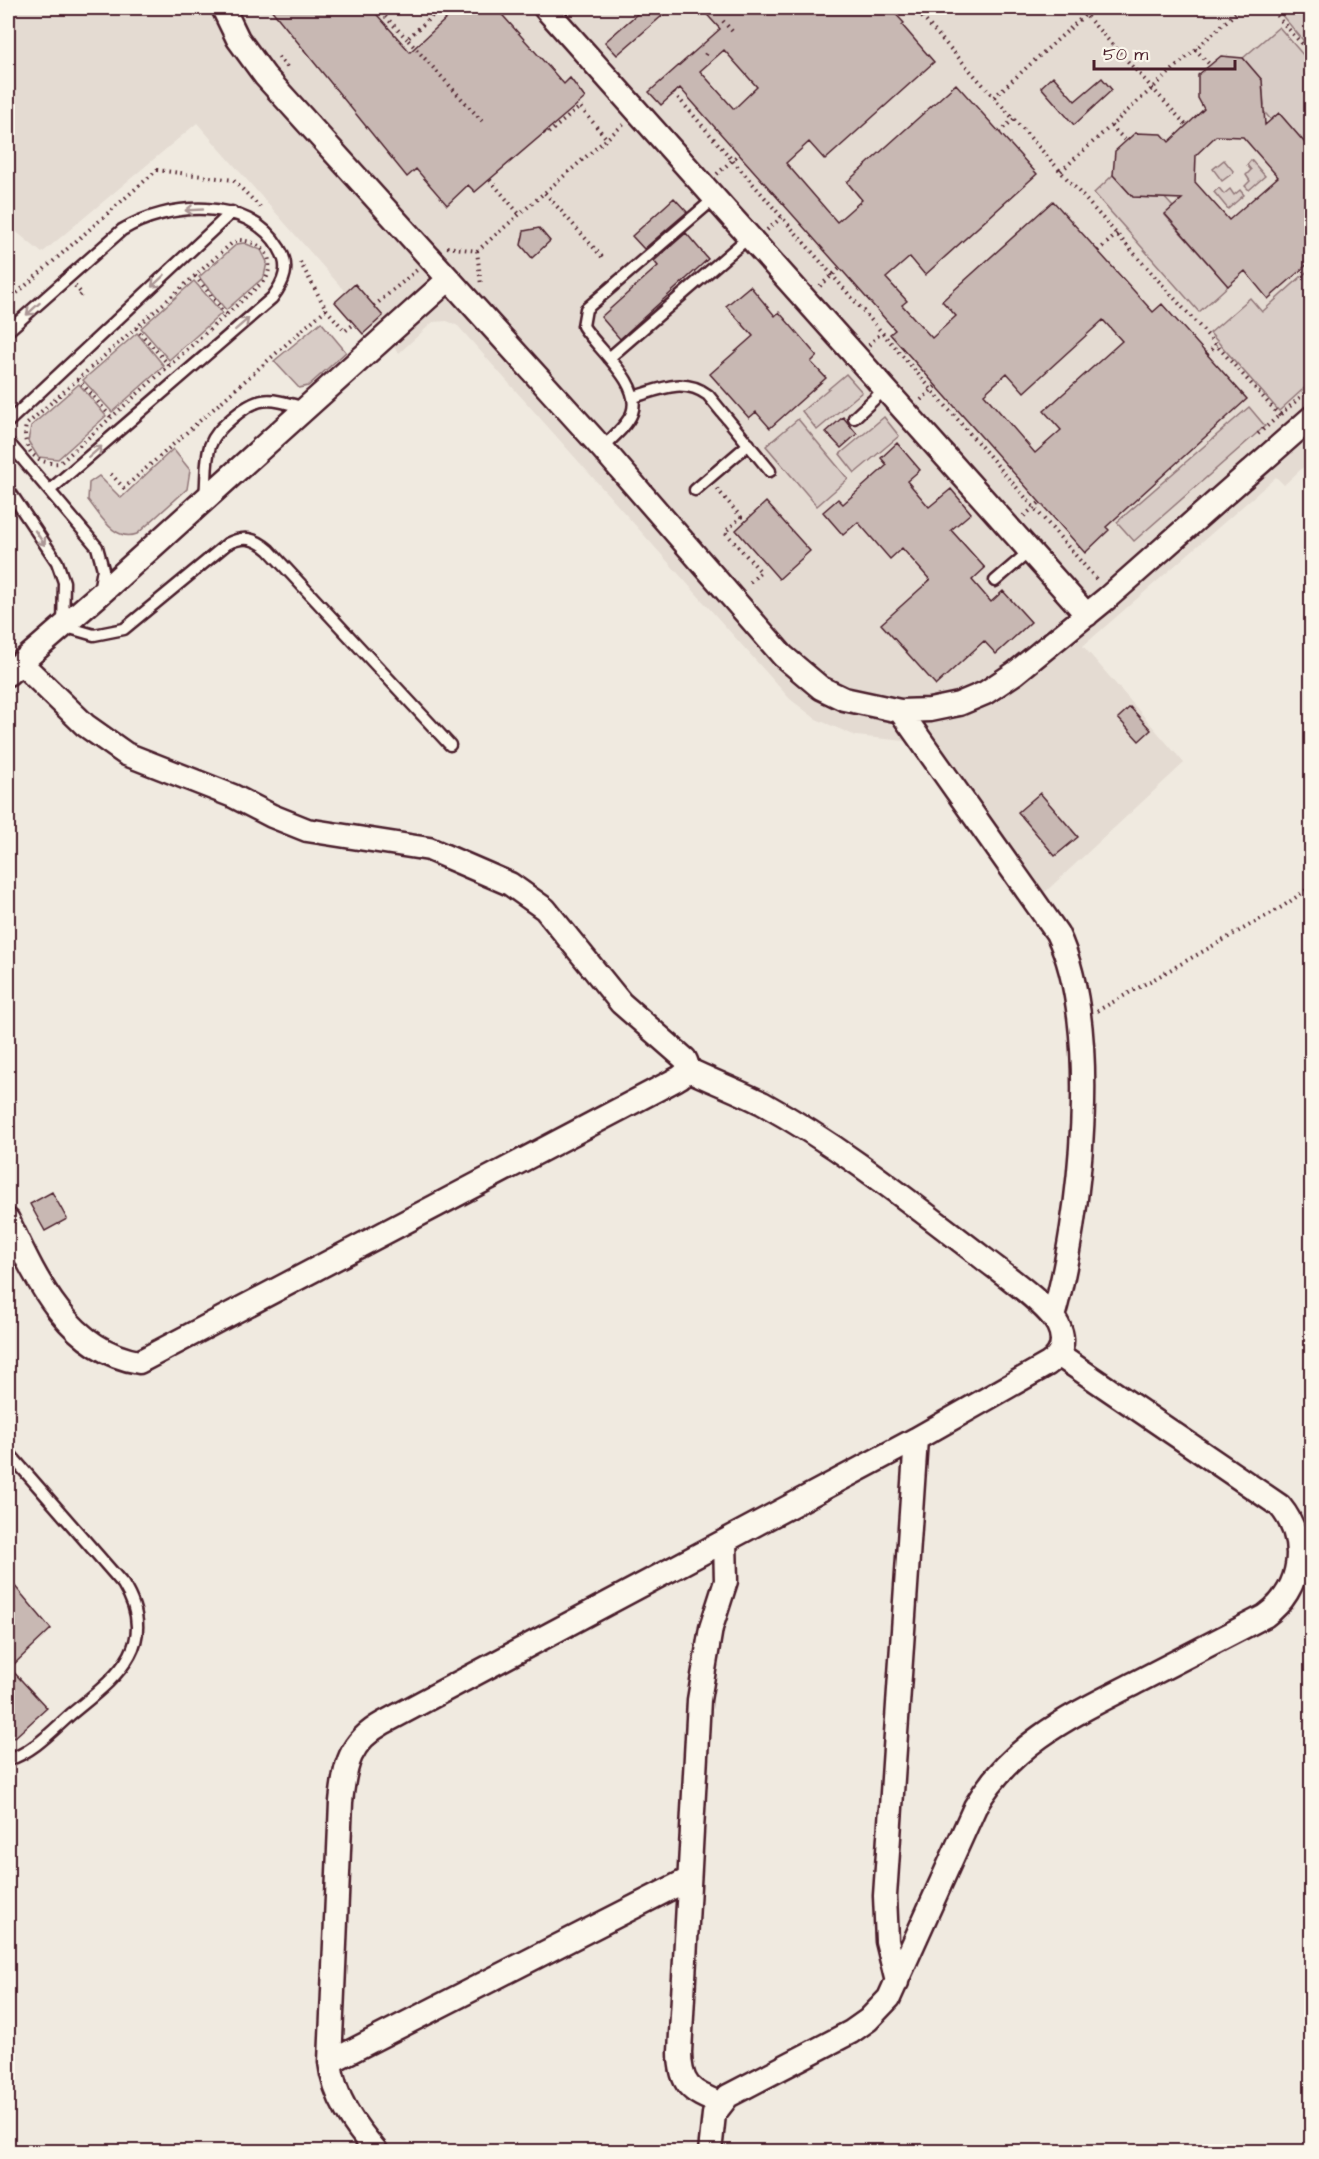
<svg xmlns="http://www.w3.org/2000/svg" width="1319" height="2159" font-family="'Architects Daughter',sans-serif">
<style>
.built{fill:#e4dbd2}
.green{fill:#d8ccc6;stroke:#917678;stroke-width:1.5}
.building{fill:#c8b8b3;stroke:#4a1f2b;stroke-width:1.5;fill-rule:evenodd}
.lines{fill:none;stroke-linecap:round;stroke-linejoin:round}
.service-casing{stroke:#4a1f2b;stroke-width:15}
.minor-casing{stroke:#4a1f2b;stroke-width:27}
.path{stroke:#4a1f2b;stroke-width:4;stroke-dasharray:1.5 4.5;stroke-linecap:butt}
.service{stroke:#fbf7ec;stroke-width:10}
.minor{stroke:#fbf7ec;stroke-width:22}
.oneway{stroke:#ab9695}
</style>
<rect width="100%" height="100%" fill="#f0eae0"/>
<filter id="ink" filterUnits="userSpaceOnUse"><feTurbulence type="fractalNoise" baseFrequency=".0167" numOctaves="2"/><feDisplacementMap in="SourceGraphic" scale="12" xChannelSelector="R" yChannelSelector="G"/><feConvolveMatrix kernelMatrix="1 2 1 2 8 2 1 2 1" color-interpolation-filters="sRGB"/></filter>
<g filter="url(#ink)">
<path class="built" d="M8,8H1311V460L1284,485L1276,477L1083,646L1184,763L1028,908L905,741L856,736L816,719L790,699L458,326L447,321L433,322L399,353L197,123L42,253L8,225Z"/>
<path class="green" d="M1285,8H1311V43L1308,46L1279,12Z
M1279,27L1311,64V150L1279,113L1271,120L1261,108L1264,105L1262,80L1243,58Z
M1224,160L1234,172L1222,181L1213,169Z
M1251,160L1265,176L1249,190L1245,186L1250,181L1246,175L1251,170L1247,165Z
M1113,175L1133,197L1158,198L1162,195L1173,207L1165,215L1228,286L1199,312L1094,193Z
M1219,188L1224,194L1230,189L1234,195L1240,190L1244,195L1228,209L1214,192Z
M244,243L261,250L267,262L264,277L226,310L199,277L237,244Z
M1311,268V382L1279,411L1210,333L1250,298L1262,312Z
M194,281L222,313L169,360L141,328Z
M321,322L346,352L308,386L299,388L274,361Z
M137,333L164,366L112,412L83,380Z
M846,374L862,392L817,430L802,411Z
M79,384L106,416L58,459L38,457L28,441L31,426Z
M1249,407L1265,426L1134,541L1117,522Z
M884,417L899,436L855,473L840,454Z
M798,419L848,479L817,506L766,446Z
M173,449L190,470L187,489L137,534C114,542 101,516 88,500L89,483L99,476L121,498Z"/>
<path class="building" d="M270,8H371L410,52L458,8H496L564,84L570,78L585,98L475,192L468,185L447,205L416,169L407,177Z
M644,8H671L617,55L605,42Z
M701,8H890L904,23L902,25L934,62L825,160L809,142L786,163L837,222L862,200L847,182L956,84L1037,174L925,275L910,257L886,278L907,301L902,305L932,338L956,316L942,301L1053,201L1153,312L1162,304L1247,399L1106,527L1109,530L1085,553L890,334L895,330L680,88L661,105L649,92L720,29ZM724,50L757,87L734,109L700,71ZM1103,320L1122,341L1044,411L1061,430L1035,453L984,394L1007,373L1024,392Z
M1221,56L1243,58L1262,80L1265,125L1279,113L1311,150V261L1268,299L1245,271L1228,286L1165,214L1182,199L1133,197L1113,175L1115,151L1135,133L1162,134L1169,142L1204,109L1198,98V75ZM1216,136L1243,137L1278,177L1229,220L1195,182L1196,155Z
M1053,76L1075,101L1102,78L1112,90L1074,125L1041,87Z
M674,198L687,212L644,249L632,236Z
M539,228L550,241L532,258L521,245L524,231Z
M686,233L708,259L620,339L601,317L658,266L654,261Z
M355,284L383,316L363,334L335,302Z
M750,286L775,316L779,312L817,356L811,362L826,378L770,428L756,412L749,418L710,374L753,336L726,306Z
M843,417L857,434L841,448L826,432Z
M897,443L920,470L907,481L929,507L951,489L971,513L951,530L985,568L972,580L991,602L1003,591L1031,622L996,654L984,641L936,685L881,624L930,580L902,548L890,559L858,522L843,535L823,512L838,499L843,504L887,465L881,458Z
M766,502L810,551L779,579L736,530Z
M1130,707L1151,730L1139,741L1118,718Z
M1040,793L1078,837L1055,856L1018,812Z
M52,1192L67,1219L45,1231L30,1204Z
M8,1578L51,1629L10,1668L47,1708L14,1738L8,1730Z"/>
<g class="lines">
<g class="service-casing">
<path id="service" d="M8,331L122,230C168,202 248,196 279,248C291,267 284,282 272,298L50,490
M609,358L749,237
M634,397C660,389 683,377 708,395L770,471
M854,418L886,388
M8,422L232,212
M8,442L97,547L103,569L99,591
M602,448C612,438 627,426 632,413C643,384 597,349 583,326L586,309L715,198
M8,489L57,562L64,582L63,626L94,635L124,629L227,544C244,535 255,538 269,550L450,745
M695,490L749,444
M205,497C207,480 205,461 210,446C214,435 221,428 230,420C259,394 269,398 305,408
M995,581L1031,550
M8,1452L123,1584C162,1646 113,1679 70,1715C51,1732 33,1752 8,1760"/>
</g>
<g class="minor-casing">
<path id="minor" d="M223,8L238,39L265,76L602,448L783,656L821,688L844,699L900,711L930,710L959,704L985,693L1015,673L1106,599L1312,417
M545,8L1087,615
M8,674L98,596L449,279
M900,711L1057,933C1102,1026 1081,1219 1053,1317
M8,1220C35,1277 68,1351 139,1362L677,1079C686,1074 690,1068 685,1059L621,1003L545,909L510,884L429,849L307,830L272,816L233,796L126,754L85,725L21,663
M897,1982L887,1941L885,1896L916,1439
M330,2062L687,1880
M720,2103C690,2092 680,2084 680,2052L699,1700L711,1628L726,1581L725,1541
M377,2152C354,2125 334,2098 330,2062L341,1802C345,1765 349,1742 383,1723L916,1439L1048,1364C1062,1355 1066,1341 1058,1325C1048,1305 1002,1273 983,1258C911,1203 842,1147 762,1103C738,1091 712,1081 687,1069
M710,2152L714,2114L728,2096L851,2032L868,2020L889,1998L975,1807C1012,1742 1075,1714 1139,1681C1181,1659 1223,1638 1265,1616C1302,1589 1309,1541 1280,1506L1060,1356"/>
</g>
<path class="path" d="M377,8L407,39
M441,8L407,39L482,121
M447,8L454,16
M520,8L526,14
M914,8L1280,416
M1079,8L1186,125
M1261,8L1274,13L1312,55
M757,9L759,8
M1274,13L1281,8
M896,14L904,8
M723,21L732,31
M1195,49L1210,65
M705,55L707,52
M278,57L289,69
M674,93L1097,580
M994,97L1086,14L1090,8
M1111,126L1126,141
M999,132L1014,119
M544,133L546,135L580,107L607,139
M1061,171L1241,8
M717,174L739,154
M490,180L520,215
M545,193L603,258
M767,230L782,217
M240,240C262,242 276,256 266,279L60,463C36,465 21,449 26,425L232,243Z
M447,247L477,251L481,285
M477,251L624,124
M1098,251L1117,234
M300,262L326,309L345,331L354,324
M195,276L226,314
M75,286L82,294L78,298
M820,286L840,268
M8,301L157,170L233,180L263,210
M374,306L417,270
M136,328L169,365
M869,345L881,333
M1207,354L1216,345
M78,379L111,417
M921,400L936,386
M1258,434L1312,387
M111,474L124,488L326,309
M717,489L741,517L725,532L761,572L747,585
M1024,516L1039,503
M1097,1011L1282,907L1312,886"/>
<use href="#service" class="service"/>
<use href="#minor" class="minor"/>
</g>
<defs><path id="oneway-shaft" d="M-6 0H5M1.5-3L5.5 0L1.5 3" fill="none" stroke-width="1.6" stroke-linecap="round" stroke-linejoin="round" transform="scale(1.5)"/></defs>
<g class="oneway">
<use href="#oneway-shaft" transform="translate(194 210) rotate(177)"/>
<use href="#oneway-shaft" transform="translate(158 281) rotate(137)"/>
<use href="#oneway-shaft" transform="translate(33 309) rotate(138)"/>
<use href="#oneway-shaft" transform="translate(242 324) rotate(-41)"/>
<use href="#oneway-shaft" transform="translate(95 452) rotate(-41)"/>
<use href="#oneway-shaft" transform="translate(40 538) rotate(56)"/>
</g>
</g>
<rect width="1319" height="2159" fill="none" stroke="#fbf7ec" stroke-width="30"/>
<rect x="15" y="15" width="1289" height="2129" fill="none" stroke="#4a1f2b" stroke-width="2" filter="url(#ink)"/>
<path d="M1094 60v9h141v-9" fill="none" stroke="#4a1f2b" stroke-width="3"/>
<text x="1103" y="60" font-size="18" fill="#4a1f2b" stroke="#fbf7ec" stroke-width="4.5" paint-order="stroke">50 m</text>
</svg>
